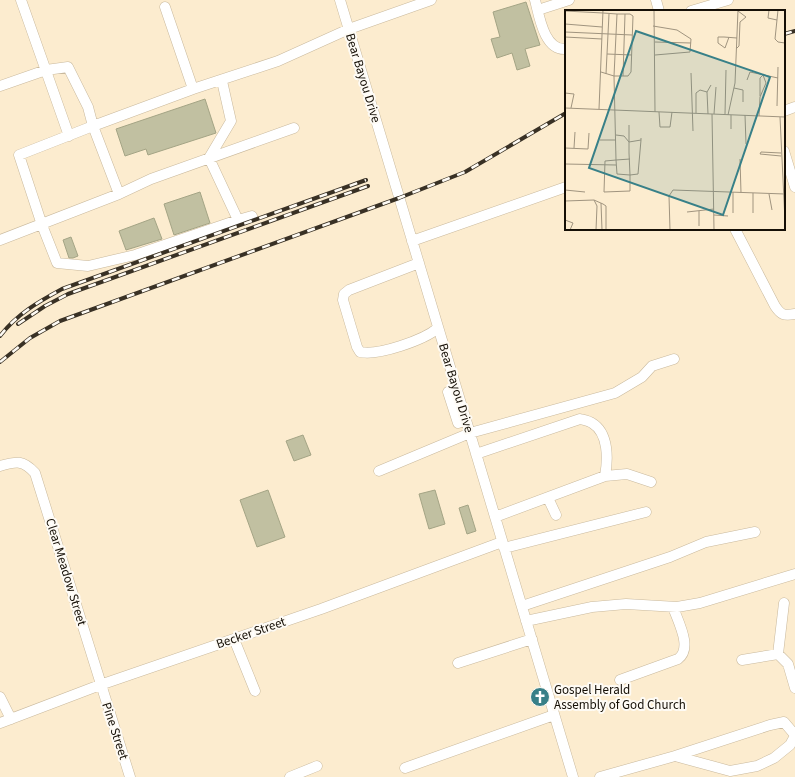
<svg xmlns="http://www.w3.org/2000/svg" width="795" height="777" font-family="'Source Sans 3',sans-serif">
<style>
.building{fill:#c1c0a1;stroke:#a4a485}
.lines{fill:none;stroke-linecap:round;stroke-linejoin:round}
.minor-casing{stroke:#c9b99d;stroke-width:11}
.minor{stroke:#fff;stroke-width:10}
.rail-casing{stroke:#393125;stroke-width:4}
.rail{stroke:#fefbf5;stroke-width:2.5;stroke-dasharray:8;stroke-linecap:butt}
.labels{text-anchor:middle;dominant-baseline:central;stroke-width:4;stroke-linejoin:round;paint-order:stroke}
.street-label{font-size:13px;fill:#150f06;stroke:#fefbf5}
.poi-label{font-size:13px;fill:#150f06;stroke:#fefbf5;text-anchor:start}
.inset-road{fill:none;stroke:#a0947f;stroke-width:1}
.view{fill:#388088;fill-opacity:0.15;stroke:#388088;stroke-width:2}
.inset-edge{fill:none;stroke:#150f06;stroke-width:2}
</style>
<rect width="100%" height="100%" fill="#fceccf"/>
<path class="building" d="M526,2L540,45L525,49L530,66L517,70L512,53L497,58L491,39L500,37L493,12Z
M205,99L216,133L148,155L146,149L125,156L116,129Z
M200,192L210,223L174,235L164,204Z
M154,218L162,239L126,250L119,231Z
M71,237L78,256L73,258H69L63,240Z
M303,435L311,455L294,461L286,441Z
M268,490L285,537L257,547L240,500Z
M435,490L445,524L429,529L419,494Z
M468,505L476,531L467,534L459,508Z"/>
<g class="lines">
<g class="minor-casing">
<path id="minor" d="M21,0L69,136
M340,0L573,777
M535,0C539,15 544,51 566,49
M656,0L659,11
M165,7L193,89
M538,10L569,0
M691,11L728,0
M222,81L231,121L209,158L238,220L252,216
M0,86L46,70L68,67L88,107L93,126L19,155L42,225L57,263L88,266L135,255L238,220
M784,111L795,107
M784,151L795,187
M119,194L93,126L193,89L278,61L349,29L431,0
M735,229L775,306C781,315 784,316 795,314
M0,240L119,194L151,179L294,128
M412,241L566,187
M419,263L349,290L344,294L343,300L357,347L360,352C378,356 424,340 438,328
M456,389L448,392L458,423L466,420
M476,454L580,419C584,420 589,421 592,423C609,433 608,460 605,476
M0,466C17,461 23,460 35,473L130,777
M379,471L470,433L615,393L642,377L652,366L674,359
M548,498L556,515
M495,517L605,476L627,474L651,482
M504,548L646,512
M522,606L670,557L706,542L755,532
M526,621L592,607L626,604L677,607L700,603L795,574
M234,639L255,691
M778,654L784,603
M742,660L778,654L788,664L795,688
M458,663L532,639
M620,680L678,659C693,648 678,622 673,607
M0,697L11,719
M0,723L100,685L321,609L502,542
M675,756L770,725L784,722L795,735
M405,768L554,715
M290,777L317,766
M600,777L675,756L730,771L757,766L774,758L790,745L795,736"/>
</g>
<use href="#minor" class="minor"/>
<g class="rail-casing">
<path id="rail" d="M784,34L795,31
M18,324L45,306L68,294L368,186
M0,336C17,314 38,302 62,289L366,180
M0,362L30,338L60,321L399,198L465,172L566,113"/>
</g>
<use href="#rail" class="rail"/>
</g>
<defs>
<g id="church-disc" transform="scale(1)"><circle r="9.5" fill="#388088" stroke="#fefbf5"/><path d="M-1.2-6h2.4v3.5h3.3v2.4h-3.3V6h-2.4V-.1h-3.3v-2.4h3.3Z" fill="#fff"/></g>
</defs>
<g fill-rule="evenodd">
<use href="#church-disc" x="540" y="697"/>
</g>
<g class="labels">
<g class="street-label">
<text transform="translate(363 78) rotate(73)">Bear Bayou Drive</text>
<text transform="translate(456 388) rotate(73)">Bear Bayou Drive</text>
<text transform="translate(66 572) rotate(73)">Clear Meadow Street</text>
<text transform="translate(251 633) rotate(-19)">Becker Street</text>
<text transform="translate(115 731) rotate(72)">Pine Street</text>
</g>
<g class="poi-label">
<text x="554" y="690">Gospel Herald<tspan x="554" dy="15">Assembly of God Church</tspan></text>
</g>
</g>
<g transform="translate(565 10)">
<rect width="220" height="220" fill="#fceccf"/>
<path class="inset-road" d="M89,0L90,102M204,0L203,8L212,10M213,0L210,29L213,32L220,33M0,1L38,3M38,3L52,4H65L68,6L66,62L63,66H49L52,4M0,14L37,17M88,16L112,20L126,29L125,42L90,45M0,22L67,25M0,27L37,29M164,27L160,38L153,33V27H159L172,28M90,32L126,33M171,39L174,36L175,12L181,7L173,1M42,44L67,45M36,62L49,66L51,150L65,149M126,63L128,121M41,64L44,4M58,66L60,4M182,70L185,62L213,68M169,78L178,80V92M0,83L9,84L6,98M195,86V68L198,65M212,96L213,57M0,98L220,107M34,99L38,0M94,102L95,117H105L107,102M131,103V83L135,80L142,82M143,104L142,82L146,75M147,104L149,220M149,104L151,77M160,104L161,60M163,105L170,73L173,0M180,105L181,134M194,106L195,87L201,73L198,65M215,107L220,211M64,115V143L65,165V181L39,182L40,151L51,150L52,164L65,165L73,164L76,130M166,119V105M51,125L59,126L64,132L76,130V128M35,130H51M0,138L23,139L24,123M9,138L10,122M216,143L196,142L195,144L216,146M175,149L176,183M0,154L51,155M0,180L20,182M168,182V203M188,183V203M204,184L207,200M29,190L32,196L31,220M0,191L29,190L38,194L41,196V220M36,193L37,220M122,202L149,199M149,205L163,206M0,210L8,213L5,220M134,216V201M105,220L104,186L108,180L220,184M134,220H177"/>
<path class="view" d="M71,21L205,67L158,205L24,158Z"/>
<rect width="220" height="220" class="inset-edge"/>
</g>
</svg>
